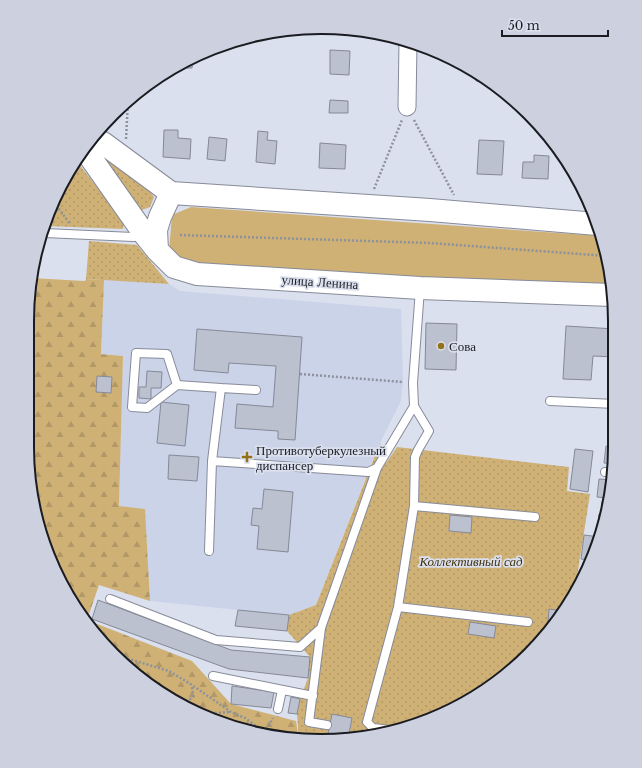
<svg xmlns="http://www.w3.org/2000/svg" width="642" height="768" font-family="'Libre Baskerville',serif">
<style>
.built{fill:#cbd3e9}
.grass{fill:url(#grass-dots)}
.forest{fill:url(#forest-firs)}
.park{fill:#cfb176}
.building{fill:#bcc1cf;stroke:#858997}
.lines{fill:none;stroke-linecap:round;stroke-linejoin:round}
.service-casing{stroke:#878b99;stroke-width:10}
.minor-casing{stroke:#878b99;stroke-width:19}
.secondary-casing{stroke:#878b99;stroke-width:24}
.path{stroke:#8d919c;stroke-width:2.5;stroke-dasharray:2 2;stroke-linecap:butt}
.service{stroke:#fff;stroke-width:8}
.minor{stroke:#fff;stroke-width:17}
.secondary{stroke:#fff;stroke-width:22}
.poi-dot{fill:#96711b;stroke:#dbe0ef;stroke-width:1.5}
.labels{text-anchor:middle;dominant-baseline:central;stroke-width:3.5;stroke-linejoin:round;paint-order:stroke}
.street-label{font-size:13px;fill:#1a1c21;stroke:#dbe0ef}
.poi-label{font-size:13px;fill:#1a1c21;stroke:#dbe0ef;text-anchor:start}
.park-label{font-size:13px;font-style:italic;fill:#42310c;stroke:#dbe0ef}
.rim{fill:none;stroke:#1a1c21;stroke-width:2}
</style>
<defs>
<pattern id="grass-dots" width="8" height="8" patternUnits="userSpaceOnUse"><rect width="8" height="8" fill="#cfb176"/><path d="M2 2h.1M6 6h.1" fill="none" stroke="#b19866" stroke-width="1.8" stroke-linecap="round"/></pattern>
<pattern id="forest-firs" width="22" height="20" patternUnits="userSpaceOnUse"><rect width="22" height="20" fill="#cfb176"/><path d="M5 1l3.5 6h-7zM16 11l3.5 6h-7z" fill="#b19866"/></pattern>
</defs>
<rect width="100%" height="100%" fill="#dbe0ef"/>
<path class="built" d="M104,280L169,284L180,291L401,309L403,382L401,401L380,443L368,472L316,605L289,615L150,601L145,510L119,506L123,356L101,354Z"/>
<path class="grass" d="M96,151L143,183L154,197L150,207L142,210Z
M78,163L124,221L123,229L47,226L57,191Z
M89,241L137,245L169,284L86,279Z
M380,443L386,463L397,447L569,467L567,491L590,494L574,596L542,641L485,691L434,719L360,738L299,740L297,714L300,699L308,678L310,657L287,631L289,615L316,605Z"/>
<path class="forest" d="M31,278L85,281L86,279L104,280L101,354L123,356L119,506L145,509L150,601L99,585L87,620L192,661L231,704L296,721L299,740L227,725L158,692L113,655L66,594L37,523L27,447L29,283Z"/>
<path class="park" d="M191,207L601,236L609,263L612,288L188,264L169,252L172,215Z"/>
<path class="building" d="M330,28L353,30V33L330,32Z
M330,50L350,51L349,75L330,74Z
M193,58L192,68H174Z
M476,72L484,76L491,82L476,81Z
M330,100L348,101V113H329Z
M164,130H178V138L191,139L190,159L163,157Z
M258,131L268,132L267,140L277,141L275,164L256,162Z
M209,137L227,139L225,161L207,159Z
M479,140L504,141L502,175L477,174Z
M320,143L346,145L345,169L319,168Z
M534,155L549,156L548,179L522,178L523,162H534Z
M426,323L457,324L456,370L425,369Z
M566,326L615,329V357L593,356L591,380L563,379Z
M197,329L302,337L295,440L278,439V431L235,428L237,404L273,407L276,366L229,363L228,373L194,370Z
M147,371L162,372L161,388H151V399L139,398V387H146Z
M97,376L112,377L111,393L96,392Z
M161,402L189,405L185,446L157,443Z
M606,446L614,447V464L604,463Z
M575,449L593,451L588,492L570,489Z
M169,455L199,457L197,481L168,479Z
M599,479L612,480L608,498L597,497Z
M264,489L293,492L288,552L257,549L259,526L251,525L253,508L262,509Z
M599,514H605L601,534L597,533Z
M450,515L472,517L471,533L449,531Z
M584,535L600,537L589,564L590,560L581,559Z
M98,600L231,650L310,657L308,678L229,669L92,619Z
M549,609L564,611L547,634Z
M238,610L289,615L287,631L235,626Z
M470,622L496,626L494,638L468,634Z
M232,686L274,692L271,708L231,704Z
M291,697L300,699L297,714L288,713Z
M332,714L352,718L348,739H327Z"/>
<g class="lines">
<g class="service-casing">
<path id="service" d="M45,233L133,237L142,236
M177,385L167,354L136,353L132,407L147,408L177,385L221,388
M256,390L221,388L212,461L368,472L377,468
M550,401L615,404
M605,472H613
M606,504H607
M414,506L535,517
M209,551L212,461
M110,599L216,640L300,647L321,628L377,468L414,406L413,383L420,289
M398,607L528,622
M321,628L309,722L327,725
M213,676L313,696
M278,709L282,690
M391,730L373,728L367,722L398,607L414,506L415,457L418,450L429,431L414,406"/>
</g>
<g class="minor-casing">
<path id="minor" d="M407,107L408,42"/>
</g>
<g class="secondary-casing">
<path id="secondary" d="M92,142L103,143L171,193L430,210L597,224
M86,151L145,235L157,250L174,267L197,274L420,288L612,295
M157,250L156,230L160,217L171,193"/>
</g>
<path class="path" d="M414,120L454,195
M126,139L128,101
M374,189L402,120
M54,202L70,224
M180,235L430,243L607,256
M300,374L403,382
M112,654L169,671L192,685L231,712L245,718L256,726L259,732
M183,704L193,697L192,686
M191,708L205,713
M203,714L230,712
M265,733L273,718
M306,740L308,732"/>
<use href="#service" class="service"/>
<use href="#minor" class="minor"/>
<use href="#secondary" class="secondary"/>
</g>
<g class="poi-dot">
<circle cx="441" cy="346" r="4"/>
<path d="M245 451h4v4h4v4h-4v4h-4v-4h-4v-4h4z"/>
</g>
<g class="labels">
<g class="street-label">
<text transform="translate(320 282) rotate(4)">улица Ленина</text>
</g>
<g class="poi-label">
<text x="449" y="346">Сова</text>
<text x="256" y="450">Противотуберкулезный<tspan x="256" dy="15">диспансер</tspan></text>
</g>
<g class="park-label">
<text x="471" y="561">Коллективный сад</text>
</g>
</g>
<path d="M0 0H642V768H0ZM321 34H321A287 287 0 0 1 608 321V447A287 287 0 0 1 321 734H321A287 287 0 0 1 34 447V321A287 287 0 0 1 321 34Z" fill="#ccd0df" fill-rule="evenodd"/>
<path class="rim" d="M321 34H321A287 287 0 0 1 608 321V447A287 287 0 0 1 321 734H321A287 287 0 0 1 34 447V321A287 287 0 0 1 321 34Z"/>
<path d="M502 30v6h106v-6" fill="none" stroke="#1a1c21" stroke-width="2"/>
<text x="508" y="30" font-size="12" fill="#1a1c21" stroke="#dbe0ef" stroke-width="3" paint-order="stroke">50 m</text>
</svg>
